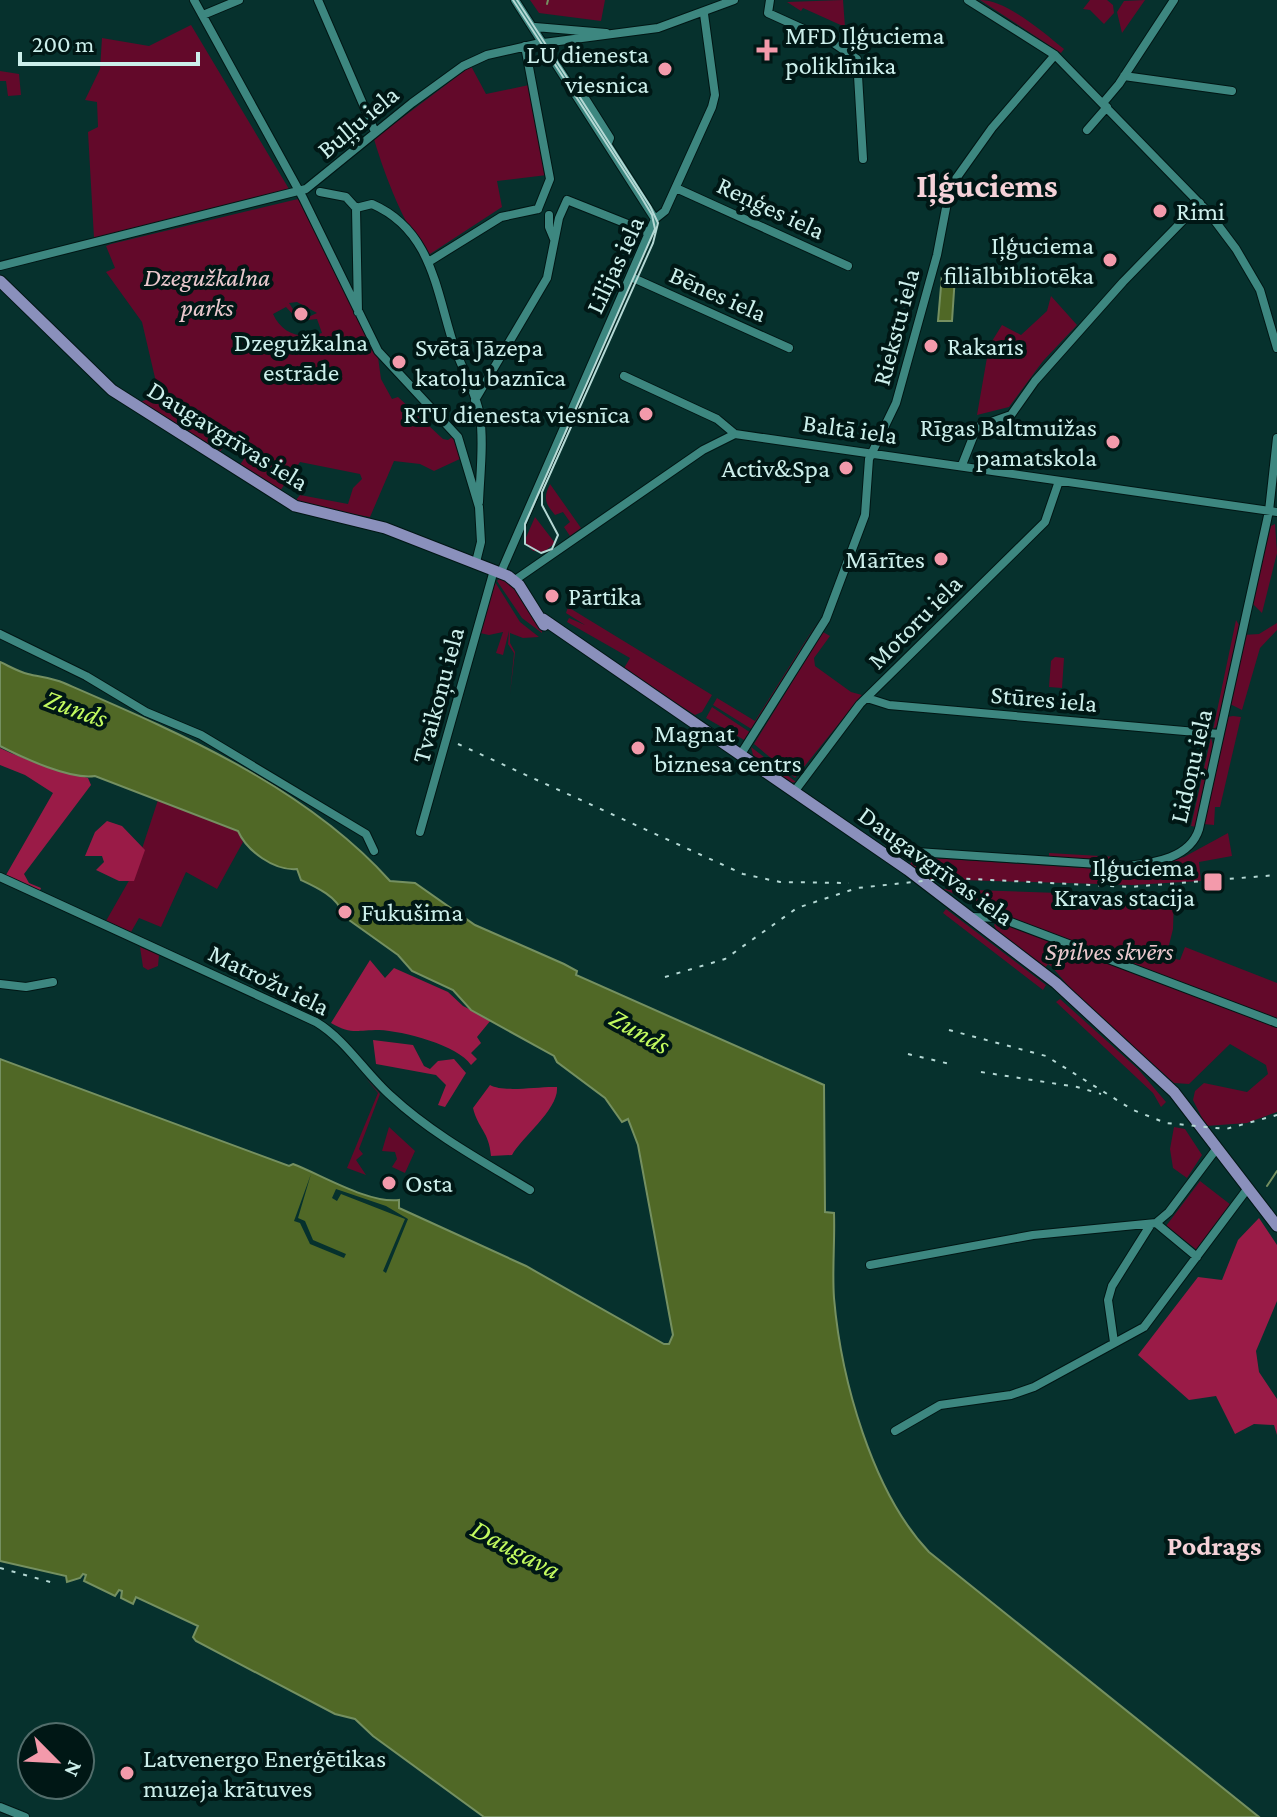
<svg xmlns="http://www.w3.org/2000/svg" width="1277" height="1817" font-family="'Crimson Pro',serif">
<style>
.green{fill:#63092a;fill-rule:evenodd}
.forest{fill:#9a1b47}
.water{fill:#506826;stroke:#759061;stroke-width:2}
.pier{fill:#06312d}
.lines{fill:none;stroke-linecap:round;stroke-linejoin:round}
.stream{stroke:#759061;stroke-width:2}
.minor-casing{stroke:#011614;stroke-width:10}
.major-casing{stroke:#011614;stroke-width:13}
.minor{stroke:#3d8780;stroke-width:8}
.major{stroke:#8a90bc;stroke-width:11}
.tram{stroke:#b4d8d4;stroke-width:2}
.rail{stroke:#b4d8d4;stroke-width:2;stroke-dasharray:4 8;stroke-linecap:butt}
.poi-dot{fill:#f39aab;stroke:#001715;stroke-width:3}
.labels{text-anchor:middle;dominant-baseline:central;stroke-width:8;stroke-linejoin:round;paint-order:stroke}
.poi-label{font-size:26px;fill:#ccefeb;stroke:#001715;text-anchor:start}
.street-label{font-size:26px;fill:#ccefeb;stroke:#001715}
.park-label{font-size:26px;font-style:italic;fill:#ebc9ce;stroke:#001715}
.water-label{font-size:28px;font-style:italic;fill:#c2fb5f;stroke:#001715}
.neighbourhood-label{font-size:28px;font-weight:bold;fill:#f5d2d8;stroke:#001715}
.district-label{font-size:34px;font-weight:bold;fill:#f5d2d8;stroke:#001715}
</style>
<rect width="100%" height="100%" fill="#06312d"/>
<path class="green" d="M530,0H605L601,21L539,13Z
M843,0L845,27L803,8L801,11L787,2Z
M980,0C1007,0 1044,33 1064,49L1061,53Z
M1090,0H1107L1113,5L1114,13L1104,24L1090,10L1083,9Z
M1145,0L1122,33L1117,12L1124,1Z
M191,25L289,189L94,238L88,132L98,127L97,102L85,100L100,69L102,38L149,46Z
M471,66L486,94L529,85L547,175L497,181L502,207L430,254C407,237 382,167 374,139Z
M0,71L19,74L21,95L8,96L6,81H0Z
M298,199L378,357L381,379L392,399L398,397L443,439L448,440L455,435L462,458L434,471L420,464L394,461L370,517L305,506L296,500L300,495L348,504L353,488L362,479L360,474L300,462L280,491L240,465L253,445L235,433L220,452L140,402L159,395L142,322L106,272L115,268L106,246L111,244ZM297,302L317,313L304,319L298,317L289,303ZM286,307L299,321L317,319L322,333C301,340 282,334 273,314Z
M1051,296L1077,325L1043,361L1009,407L977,415L989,346L1002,325L1021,335L1047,311Z
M550,484L581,528L570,536L564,527L570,522L563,512L555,515C545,503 543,498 550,484Z
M535,517L555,543L544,552L533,551L524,542Z
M1275,524L1277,553L1262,613L1251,602L1271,526Z
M500,578L512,585L542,628V633L522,618L497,581Z
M495,582L520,622L539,637L523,638L510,633V643L515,652L510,694L514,653L508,644L509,631L503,655L496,653L503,632L489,635L480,633Z
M568,607L712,695L702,712L695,715L623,670L630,658L567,622L569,618L585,625L566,613Z
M1236,620L1239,625L1218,725L1213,730Z
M818,621L753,730L713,705L717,698L755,721Z
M1277,623V630L1260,648L1242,710L1230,704L1243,635L1259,634Z
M823,632L830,636L814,658L815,666L851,692L862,695L795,778L754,744Z
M1055,657L1064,658L1062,688L1049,687L1051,661Z
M712,707L751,733L746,741L706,718Z
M1233,716L1241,717L1220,807H1215L1214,825L1203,824L1227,717Z
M1211,737L1213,746L1196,827L1191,826Z
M751,747L796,782L790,783L753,755Z
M158,800L238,831L243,842L217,889L186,872L161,927L139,918L131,932L106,921L135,870Z
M1228,833L1232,856L1199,862L1201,881L1132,885L928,879L910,864L916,857L1129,871L1184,857Z
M1049,853L1117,857V862L1049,857Z
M943,889L1174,897L1173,929L1166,957L1180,960L1185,947L1277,983V1112L1247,1123L1206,1126L1193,1100L1195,1091L1204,1083L1247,1092L1268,1074L1266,1065L1230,1044L1189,1084L1174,1083L1077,996L1052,967L1048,964L1045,968L997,931L994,925L1001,915Z
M946,909L1046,985L1043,990L943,913Z
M140,947L159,955L158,966L148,970L143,967Z
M1060,999L1138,1069L1166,1102L1161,1107L1153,1093L1056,1002Z
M365,1077L380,1094L359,1149L363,1154L356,1160L366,1175L347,1168L378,1093Z
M389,1127L415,1151L405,1173L392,1167L397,1159L395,1152L382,1151Z
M1174,1127L1185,1129L1202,1155L1187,1178L1173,1168L1170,1149Z
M1200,1181L1231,1205L1197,1250L1166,1226Z"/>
<path class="forest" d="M0,748C29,762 58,769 88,778L91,785L24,874L29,883L41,888L39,893L6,875L53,793L25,775L0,765Z
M107,821L122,826L145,850L134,881H119L96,870L104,862L102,856H85L95,832Z
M370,960L385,978L394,968L448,992L463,1006L491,1020L477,1037L481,1043L471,1053L477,1059L471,1065C458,1045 403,1031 379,1030C356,1030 352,1035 331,1023Z
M373,1040L413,1045L424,1066L430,1069L438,1061L454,1059L466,1073L445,1107L438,1105L446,1085L436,1075L376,1064Z
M490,1085C504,1093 539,1086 557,1087C559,1109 522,1137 512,1155L491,1156C489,1131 478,1129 473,1108Z
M1259,1218L1277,1245V1301L1256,1351L1259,1372L1277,1399V1435L1274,1425L1254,1424L1235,1434L1216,1396L1189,1400L1138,1355L1198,1277L1222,1280L1238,1240Z"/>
<path class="water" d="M942,275L955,276L952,321H938Z
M0,662C9,666 19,672 28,674C40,677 52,678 64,683C177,732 305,786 390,881L415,883L475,925L564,964L577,971L576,975L824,1085L825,1212L834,1213C835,1241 832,1271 834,1298C841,1379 872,1492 929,1552L1259,1817H484L373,1736L355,1719L335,1714L196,1641L193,1637L198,1626L136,1597L133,1604L121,1598L122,1591L119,1590L115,1596L84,1581L86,1575L83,1574L80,1578L67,1582L66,1576L0,1561V1059L289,1166L293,1164C320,1174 369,1204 399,1200V1208L526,1266L664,1344H669L673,1335L638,1145L628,1119L622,1122L605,1098L557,1062L554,1056L471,1010L453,990L412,971L398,955L349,920L344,915L348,910L345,908L342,913C338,897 316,887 301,880L297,869C274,871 247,851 238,831L95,776C71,780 23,758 0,746Z"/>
<path class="pier" d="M311,1174L298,1218L305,1221L313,1240L346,1254L344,1258L310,1244L300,1223L294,1221Z
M336,1189L386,1206L408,1219L386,1273L383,1271L405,1219L341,1194L337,1201L332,1198Z"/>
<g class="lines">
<path class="stream" d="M547,4L548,0
M1267,1186L1277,1171"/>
<g class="minor-casing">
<path id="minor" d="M194,0L303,198L378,351L458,437L479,507L481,542L476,562
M318,0L375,132
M515,0L655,219
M770,0L768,13L832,42L857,59L863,159
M968,0L1055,55L1209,213L1236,249L1260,290L1277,348
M203,15L239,0
M535,27L606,33
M525,46L550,179L538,209
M1124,76L1232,91
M574,88L581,92L610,138L608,143
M1103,103L1119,84L1174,0
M1087,130L1107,107
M676,188L848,266
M320,192L346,197L356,208
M356,208L372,204C432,230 436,291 454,346C462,369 476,392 480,416C484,443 480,475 479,502
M356,208L358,312
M549,215V227L554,239
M430,261L501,217L538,209
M0,266L306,189L412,103L463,66L487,55L536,44L658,28L734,0
M631,277L789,348
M624,376L717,419L735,434
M475,400L547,278L559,218L567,200L650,233
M962,465L977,427L1011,415L1035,381L1123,282L1200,203
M501,572L655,219L665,211L712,107L715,95L704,14
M515,580L703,450L735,434L1277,512
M0,634L86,676L146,712L201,735L366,834L374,851
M867,698L889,705L1219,734
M741,754L826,619L865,515L869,459L896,403L937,255L950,187L992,128L1055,55
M794,792L860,704L1045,522L1059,481
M420,832L494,570
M889,858L902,851L1128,866C1155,863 1190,858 1199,829L1269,511L1277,438
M0,877L316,1022C346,1040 365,1073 391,1096C432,1134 482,1161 530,1190
M972,917L1000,918L1277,1023
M0,984L26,987L53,982
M1156,1223L1197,1257
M870,1265L1033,1235L1156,1223L1169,1212L1217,1148
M1114,1342L1108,1300L1112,1286L1151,1224
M895,1431L940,1405L1011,1395L1034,1387L1144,1327L1248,1188
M0,1807L25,1817"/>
</g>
<g class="major-casing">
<path id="major" d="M0,281L112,390L295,506L385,528L508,576L519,585L544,625
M543,619L908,870L1056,983L1174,1092L1277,1226"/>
</g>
<use href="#minor" class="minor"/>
<use href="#major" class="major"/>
<path class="tram" d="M513,0L640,195L652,215L655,229L525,524V544L541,553L552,549L558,535L542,505V492L653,243L658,223L650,206L517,0"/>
<path class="rail" d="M458,744L743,874L780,882L849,883
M665,977L725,959L797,908L857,888L952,878L1130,887L1277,875
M949,1030L1046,1056L1133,1110L1166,1123L1226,1129L1277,1115
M908,1054L954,1065
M981,1072L1077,1087L1101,1094
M0,1568L54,1583"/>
</g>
<g class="poi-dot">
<path d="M763 38h8v8h8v8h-8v8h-8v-8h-8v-8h8z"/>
<circle cx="665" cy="69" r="8"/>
<circle cx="1160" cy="211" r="8"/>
<circle cx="1110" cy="260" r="8"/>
<circle cx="301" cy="314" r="8"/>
<circle cx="931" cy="346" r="8"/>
<circle cx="399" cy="362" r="8"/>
<circle cx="646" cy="414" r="8"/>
<circle cx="1113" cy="442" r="8"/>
<circle cx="846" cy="468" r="8"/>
<circle cx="941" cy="559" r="8"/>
<circle cx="552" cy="596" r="8"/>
<circle cx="638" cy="748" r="8"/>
<rect x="1203" y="872" width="20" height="20" rx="4"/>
<circle cx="345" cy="912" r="8"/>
<circle cx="389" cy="1183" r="8"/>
<circle cx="127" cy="1773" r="8"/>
</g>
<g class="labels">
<g class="poi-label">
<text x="785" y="35">MFD Iļģuciema<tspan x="785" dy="30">poliklīnika</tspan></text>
<text x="649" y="54" text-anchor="end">LU dienesta<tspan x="649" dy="30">viesnica</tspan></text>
<text x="1176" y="211">Rimi</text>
<text x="1094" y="245" text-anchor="end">Iļģuciema<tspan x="1094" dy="30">filiālbibliotēka</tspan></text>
<text x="301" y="342" text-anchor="middle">Dzegužkalna<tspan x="301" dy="30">estrāde</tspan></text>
<text x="947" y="346">Rakaris</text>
<text x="415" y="347">Svētā Jāzepa<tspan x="415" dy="30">katoļu baznīca</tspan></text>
<text x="630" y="414" text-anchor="end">RTU dienesta viesnīca</text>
<text x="1097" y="427" text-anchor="end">Rīgas Baltmuižas<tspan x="1097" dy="30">pamatskola</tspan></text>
<text x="830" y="468" text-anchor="end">Activ&amp;Spa</text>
<text x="925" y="559" text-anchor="end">Mārītes</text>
<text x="568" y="596">Pārtika</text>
<text x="654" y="733">Magnat<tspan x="654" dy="30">biznesa centrs</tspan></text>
<text x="1195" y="867" text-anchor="end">Iļģuciema<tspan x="1195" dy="30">Kravas stacija</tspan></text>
<text x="361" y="912">Fukušima</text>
<text x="405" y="1183">Osta</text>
<text x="143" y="1758">Latvenergo Enerģētikas<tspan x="143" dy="30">muzeja krātuves</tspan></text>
</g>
<g class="street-label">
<text transform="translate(358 122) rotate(-40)">Buļļu iela</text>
<text transform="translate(771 208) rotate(25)">Reņģes iela</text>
<text transform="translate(615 265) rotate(-65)">Lilijas iela</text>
<text transform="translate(718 294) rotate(24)">Bēnes iela</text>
<text transform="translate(896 327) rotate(-75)">Riekstu iela</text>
<text transform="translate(850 429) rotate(8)">Baltā iela</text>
<text transform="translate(228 436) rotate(32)">Daugavgrīvas iela</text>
<text transform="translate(915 622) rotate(-45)">Motoru iela</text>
<text transform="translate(438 695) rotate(-75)">Tvaikoņu iela</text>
<text transform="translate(1044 699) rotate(5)">Stūres iela</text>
<text transform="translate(1191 766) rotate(-77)">Lidoņu iela</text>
<text transform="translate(936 866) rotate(36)">Daugavgrīvas iela</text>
<text transform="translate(269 980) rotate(26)">Matrožu iela</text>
</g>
<g class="park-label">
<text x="207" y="277">Dzegužkalna<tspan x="207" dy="30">parks</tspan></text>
<text x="1109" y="951">Spilves skvērs</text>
</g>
<g class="water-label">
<text transform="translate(76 708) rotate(20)">Zunds</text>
<text transform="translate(640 1031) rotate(30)">Zunds</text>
<text transform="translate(516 1549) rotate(28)">Daugava</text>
</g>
<g class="neighbourhood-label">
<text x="1214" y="1545">Podrags</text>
</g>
<g class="district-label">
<text x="987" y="185">Iļģuciems</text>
</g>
</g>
<g transform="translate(56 1761) rotate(114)"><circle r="38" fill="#001715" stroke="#526d6b" stroke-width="2"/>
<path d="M0-6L14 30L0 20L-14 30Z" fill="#f39aab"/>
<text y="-12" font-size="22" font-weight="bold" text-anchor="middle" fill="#ccefeb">N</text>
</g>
<path d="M20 52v12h178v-12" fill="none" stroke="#ccefeb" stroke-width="4"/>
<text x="32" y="52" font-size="24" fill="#ccefeb" stroke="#001715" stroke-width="6" paint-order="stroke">200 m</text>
</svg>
